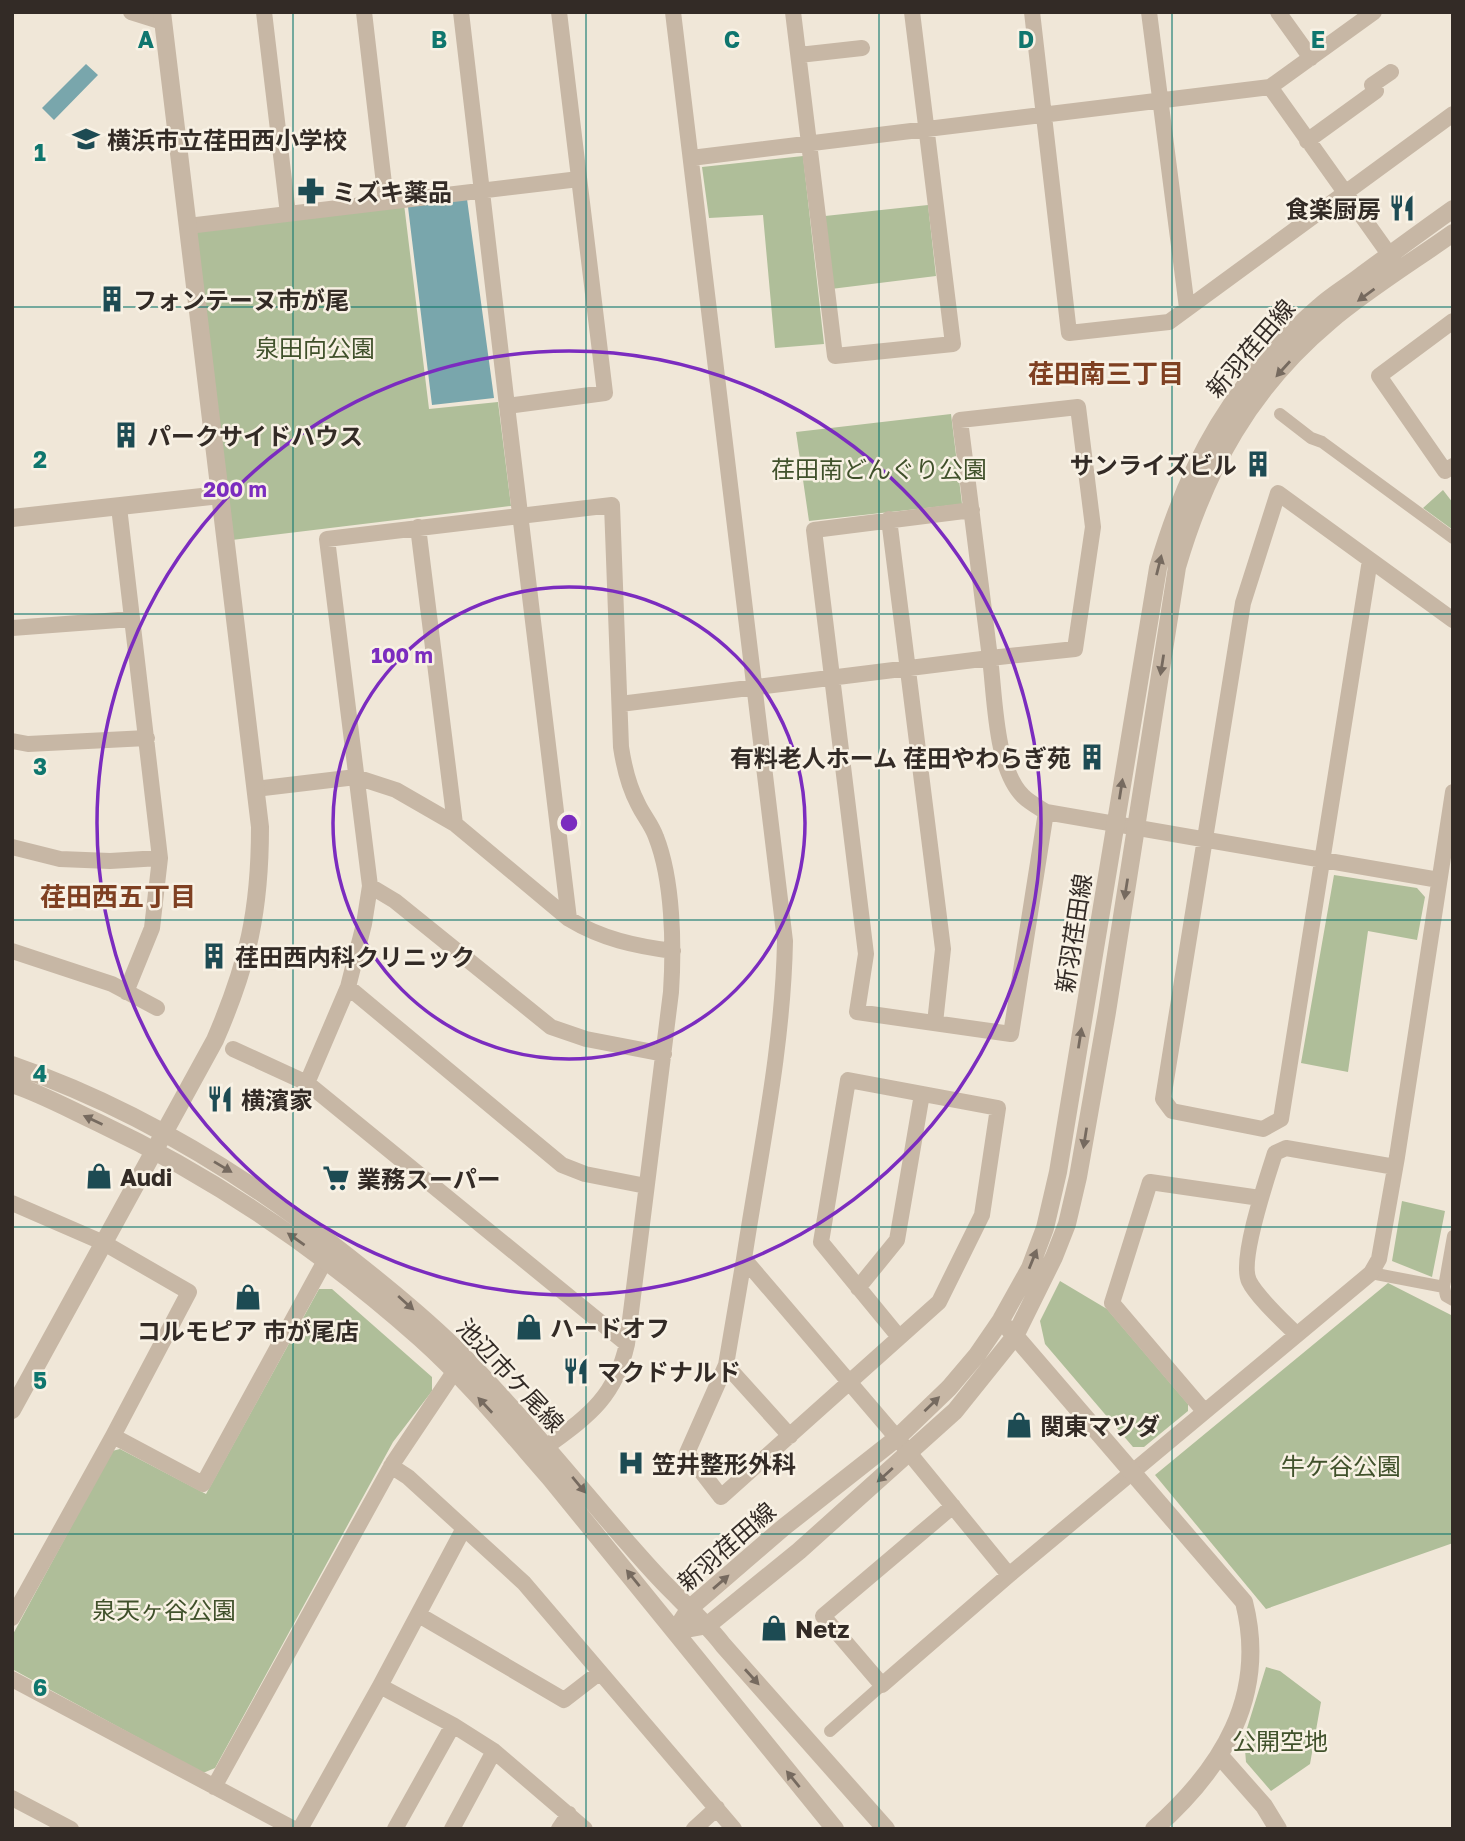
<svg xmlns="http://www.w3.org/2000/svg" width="1465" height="1841" font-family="'Golos Text','Noto Sans JP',sans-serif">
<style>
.green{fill:#afbe99}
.water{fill:#79a6ac}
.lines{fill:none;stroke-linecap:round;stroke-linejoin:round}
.pedestrian{stroke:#c7b7a5;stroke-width:12}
.minor{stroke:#c7b7a5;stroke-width:16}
.tertiary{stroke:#c7b7a5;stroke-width:18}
.oneway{fill:#766a5f}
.grid{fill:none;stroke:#0f766e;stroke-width:2;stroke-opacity:0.55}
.ring{fill:none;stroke:#7b2cbf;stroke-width:3.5}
.labels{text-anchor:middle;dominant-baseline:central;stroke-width:5;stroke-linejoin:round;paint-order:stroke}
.poi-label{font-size:24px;font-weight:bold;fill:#332b26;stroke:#f8f1e4;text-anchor:start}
.park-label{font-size:24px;fill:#40512b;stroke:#f8f1e4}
.street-label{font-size:24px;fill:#332b26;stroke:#f8f1e4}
.neighbourhood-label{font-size:26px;font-weight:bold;fill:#7f4022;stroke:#f8f1e4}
.grid-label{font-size:23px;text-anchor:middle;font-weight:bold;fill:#0f766e;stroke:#f8f1e4;stroke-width:5;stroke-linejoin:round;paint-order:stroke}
.centre{fill:#7b2cbf;stroke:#f8f1e4;stroke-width:3.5}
.ring-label{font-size:21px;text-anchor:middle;font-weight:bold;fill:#7b2cbf;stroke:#f8f1e4;stroke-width:5;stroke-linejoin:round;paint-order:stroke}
</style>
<rect width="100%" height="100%" fill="#f0e7d8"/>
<path class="green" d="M803,156L824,344L775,348L763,215L709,218L702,167Z
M404,204L429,409L498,402L511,506L232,540L195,232Z
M928,205L936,276L831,289L825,216Z
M951,414L962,504L809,521L796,432Z
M1443,490L1453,503V530L1423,508Z
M1334,875L1417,888L1425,897L1417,940L1368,931L1348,1072L1301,1063Z
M1402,1201L1445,1211L1432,1277L1392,1261Z
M1060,1281L1107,1309L1188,1404V1411L1144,1447H1133L1045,1344L1040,1321Z
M1388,1283L1453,1316V1543L1266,1609L1155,1475Z
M319,1289H332L432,1377V1391L393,1442L215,1768L203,1773L12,1669V1636L112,1451L120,1449L206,1494Z
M1266,1667L1280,1671L1321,1702L1310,1764L1271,1791L1246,1762L1244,1738Z"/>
<path class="water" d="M86,64L98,75L54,120L42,108Z
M467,199L494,398L432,405L408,207Z"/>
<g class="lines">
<path class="pedestrian" d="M1280,414L1311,438L1322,442L1453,538
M1371,1273L1444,1287L1446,1296L1453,1300
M1444,1287L1453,1236
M830,1731L882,1685"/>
<path class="minor" d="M131,12L163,22
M264,12L288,214
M364,12L386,201
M461,12L507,406L605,393L559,12
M673,12L785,941C783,1048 760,1153 744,1259L897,1438L1009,1575
M793,12L835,356L953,344L912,12
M1032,12L1069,333L1169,322L1453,114
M1149,12L1187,308
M1278,12L1311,58
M799,55L862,48
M1270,87L1396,264
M1307,141L1376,91L1372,85L1391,72
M691,158L1270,87L1374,12
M188,226L579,179
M1453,321L1379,376L1445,471L1453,466
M507,406L569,919
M1078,407L1093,527L1075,649L990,658L960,420Z
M119,507L160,858L152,928L126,992
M972,510L814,530L866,954L857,1012L1011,1034L1046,812
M889,519L943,949L935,1023
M418,527L455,824
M1370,560L1281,1119L1263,1129L1172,1111L1163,1099L1243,603L1278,493L1453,620
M12,628L132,619
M620,704L990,658C995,697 995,768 1023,796C1029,802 1038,807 1046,812L1439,880
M12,741L28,744L147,738
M255,789L356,777L396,790L455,824L569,919C602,939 635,946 673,951
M12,847L60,859L110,861L160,858
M370,886L395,901L551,1027L586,1039L664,1054
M12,951L112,984L157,1008
M233,1049L307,1083L348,987
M307,1083L627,1344
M12,1203L104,1243L189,1292L113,1436L12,1618
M744,1259L726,1365L687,1453L721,1497L939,1302L982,1215L998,1108L848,1080L821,1242L899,1337
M858,1288L897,1240L922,1094
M1296,1334C1283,1321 1256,1296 1249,1281C1239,1260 1267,1178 1275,1153L1286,1148L1395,1167
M726,1365L790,1436
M1204,1411L1112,1303L1150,1182L1260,1198
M113,1436L203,1484L326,1259
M546,1447C588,1416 615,1398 627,1344L671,992C674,946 673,880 656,837C652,825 643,815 638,804C628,785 624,767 621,747L612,505L327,539L370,886L364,924L348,987L562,1165L585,1174L646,1186
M391,1466L408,1477L524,1583L734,1829
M953,1506L823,1616L882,1685L1009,1575L1371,1273L1379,1259L1397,1157L1453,792
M419,1615L564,1700L599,1673
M12,1679L294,1829
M380,1686L453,1725L494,1751L585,1829
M214,1787L393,1463L454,1372
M12,1798L71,1829
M300,1829L380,1686L464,1528
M395,1829L453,1725
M452,1829L494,1751
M559,1829L569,1814
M694,1829L717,1808"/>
<path class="tertiary" d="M12,518L220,495
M12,1065C134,1107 245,1175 346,1255C383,1284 420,1314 454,1347C515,1408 570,1476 626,1541C642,1559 658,1578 676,1595C692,1612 709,1626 723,1645L886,1829
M12,1084C42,1094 71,1110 99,1123C216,1178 323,1252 420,1338C467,1380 508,1430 550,1478L835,1829
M1009,1329L1244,1602C1268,1696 1222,1769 1154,1829
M12,1410L215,1040C248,964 260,911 260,827L162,12
M675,1631L690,1608L784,1527L897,1438L949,1388L977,1355L1001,1320L1030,1268L1045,1228L1058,1172L1158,568C1189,461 1234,381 1319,307C1332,295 1348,286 1362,275C1392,253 1422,231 1453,209
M675,1631L708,1625L799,1551L955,1411L1015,1336L1054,1257L1067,1224L1078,1177L1107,1012L1177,567C1206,468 1250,388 1330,321C1368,289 1412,262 1453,233
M1220,1756L1264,1806L1278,1829"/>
</g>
<defs><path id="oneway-solid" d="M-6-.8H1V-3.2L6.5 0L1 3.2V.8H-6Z" transform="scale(1.75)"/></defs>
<g class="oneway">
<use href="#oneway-solid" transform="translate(1366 295) rotate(144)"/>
<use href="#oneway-solid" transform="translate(1283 369) rotate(132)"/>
<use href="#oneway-solid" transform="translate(1159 565) rotate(-76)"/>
<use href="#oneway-solid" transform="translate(1162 665) rotate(99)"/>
<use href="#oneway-solid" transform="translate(1121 789) rotate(-81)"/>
<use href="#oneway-solid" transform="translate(1126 889) rotate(99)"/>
<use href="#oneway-solid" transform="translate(1080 1038) rotate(-81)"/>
<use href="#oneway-solid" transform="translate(93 1120) rotate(-155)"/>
<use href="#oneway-solid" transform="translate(1085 1138) rotate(99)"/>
<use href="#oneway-solid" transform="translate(223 1167) rotate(31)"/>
<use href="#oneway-solid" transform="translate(296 1239) rotate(-145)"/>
<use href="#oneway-solid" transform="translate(1033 1259) rotate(-68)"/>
<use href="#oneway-solid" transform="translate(406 1303) rotate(42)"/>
<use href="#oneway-solid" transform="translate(932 1404) rotate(-44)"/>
<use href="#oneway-solid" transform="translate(485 1405) rotate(-133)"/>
<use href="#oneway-solid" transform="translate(885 1475) rotate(138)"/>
<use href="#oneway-solid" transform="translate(579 1485) rotate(50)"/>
<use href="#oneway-solid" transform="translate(633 1578) rotate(-129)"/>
<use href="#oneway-solid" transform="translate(721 1582) rotate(-41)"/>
<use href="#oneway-solid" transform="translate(752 1677) rotate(48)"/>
<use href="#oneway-solid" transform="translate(793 1779) rotate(-129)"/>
</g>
<path class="grid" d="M293,12V1829M586,12V1829M879,12V1829M1172,12V1829M12,307H1453M12,614H1453M12,920H1453M12,1227H1453M12,1534H1453"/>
<g class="ring">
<circle cx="569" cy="823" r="236"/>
<circle cx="569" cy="823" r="472"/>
</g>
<defs>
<g id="school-bare" transform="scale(2.1)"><path d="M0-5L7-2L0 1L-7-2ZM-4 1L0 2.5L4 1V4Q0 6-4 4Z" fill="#1d4b53" stroke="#f8f1e4" stroke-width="2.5" paint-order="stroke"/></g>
<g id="pharmacy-bare" transform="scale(2.1)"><path d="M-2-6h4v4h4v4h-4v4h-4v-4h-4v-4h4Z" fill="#1d4b53" stroke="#f8f1e4" stroke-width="2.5" paint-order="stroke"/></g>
<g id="restaurant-bare" transform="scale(2.1)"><path d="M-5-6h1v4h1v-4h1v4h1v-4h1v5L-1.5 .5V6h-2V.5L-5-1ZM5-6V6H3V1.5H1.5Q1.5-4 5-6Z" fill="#1d4b53" stroke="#f8f1e4" stroke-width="2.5" paint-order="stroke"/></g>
<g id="building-bare" transform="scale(2.1)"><path d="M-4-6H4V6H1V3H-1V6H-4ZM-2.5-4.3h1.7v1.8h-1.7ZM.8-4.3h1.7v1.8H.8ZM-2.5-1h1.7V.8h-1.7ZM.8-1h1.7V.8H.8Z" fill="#1d4b53" stroke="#f8f1e4" stroke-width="2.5" paint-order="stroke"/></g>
<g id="shop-bare" transform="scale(2.1)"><path d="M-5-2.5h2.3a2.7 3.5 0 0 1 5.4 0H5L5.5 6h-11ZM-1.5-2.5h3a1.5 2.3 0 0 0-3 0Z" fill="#1d4b53" stroke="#f8f1e4" stroke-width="2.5" paint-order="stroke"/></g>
<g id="supermarket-bare" transform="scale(2.1)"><path d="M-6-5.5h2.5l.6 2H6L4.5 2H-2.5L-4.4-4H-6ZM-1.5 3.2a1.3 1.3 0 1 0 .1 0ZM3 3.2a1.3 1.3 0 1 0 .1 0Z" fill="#1d4b53" stroke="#f8f1e4" stroke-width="2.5" paint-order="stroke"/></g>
<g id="hospital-bare" transform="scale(2.1)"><path d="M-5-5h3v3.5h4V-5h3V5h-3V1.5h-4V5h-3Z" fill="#1d4b53" stroke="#f8f1e4" stroke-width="2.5" paint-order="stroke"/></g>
</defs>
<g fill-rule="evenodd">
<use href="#school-bare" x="86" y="139"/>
<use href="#pharmacy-bare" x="311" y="191"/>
<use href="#restaurant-bare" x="1402" y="208"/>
<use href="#building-bare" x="112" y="299"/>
<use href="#building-bare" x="126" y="435"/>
<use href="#building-bare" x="1258" y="464"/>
<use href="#building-bare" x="1092" y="757"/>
<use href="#building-bare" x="214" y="956"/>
<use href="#restaurant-bare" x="220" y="1099"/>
<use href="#shop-bare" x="99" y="1176"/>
<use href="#supermarket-bare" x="336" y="1178"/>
<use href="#shop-bare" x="248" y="1297"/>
<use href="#shop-bare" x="529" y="1327"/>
<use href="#restaurant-bare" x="576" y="1371"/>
<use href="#shop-bare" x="1019" y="1425"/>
<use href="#hospital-bare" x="631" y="1463"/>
<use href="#shop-bare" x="774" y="1628"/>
</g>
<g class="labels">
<g class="poi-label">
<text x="107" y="139">横浜市立荏田西小学校</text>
<text x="332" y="191">ミズキ薬品</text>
<text x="1381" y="208" text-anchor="end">食楽厨房</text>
<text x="133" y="299">フォンテーヌ市が尾</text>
<text x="147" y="435">パークサイドハウス</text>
<text x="1237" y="464" text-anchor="end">サンライズビル</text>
<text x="1071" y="757" text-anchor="end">有料老人ホーム 荏田やわらぎ苑</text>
<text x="235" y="956">荏田西内科クリニック</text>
<text x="241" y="1099">横濱家</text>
<text x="120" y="1176">Audi</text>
<text x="357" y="1178">業務スーパー</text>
<text x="550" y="1327">ハードオフ</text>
<text x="248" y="1330" text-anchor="middle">コルモピア 市が尾店</text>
<text x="597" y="1371">マクドナルド</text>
<text x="1040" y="1425">関東マツダ</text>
<text x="652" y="1463">笠井整形外科</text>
<text x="795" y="1628">Netz</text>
</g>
<g class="park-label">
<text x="315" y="347">泉田向公園</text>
<text x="879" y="468">荏田南どんぐり公園</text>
<text x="1341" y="1465">牛ケ谷公園</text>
<text x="164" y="1609">泉天ヶ谷公園</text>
<text x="1280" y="1740">公開空地</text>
</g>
<g class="street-label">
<text transform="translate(1250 348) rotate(-49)">新羽荏田線</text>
<text transform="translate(1073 933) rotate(-81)">新羽荏田線</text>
<text transform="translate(511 1375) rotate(47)">池辺市ケ尾線</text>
<text transform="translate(726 1546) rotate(-41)">新羽荏田線</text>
</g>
<g class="neighbourhood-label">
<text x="1106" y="373">荏田南三丁目</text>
<text x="118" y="896">荏田西五丁目</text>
</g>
</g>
<g class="grid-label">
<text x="146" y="48">A</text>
<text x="439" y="48">B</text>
<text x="732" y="48">C</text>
<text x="1026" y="48">D</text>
<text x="1318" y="48">E</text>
<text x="40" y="161">1</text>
<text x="40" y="468">2</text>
<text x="40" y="775">3</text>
<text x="40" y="1082">4</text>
<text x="40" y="1389">5</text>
<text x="40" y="1696">6</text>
</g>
<circle cx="569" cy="823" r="10" class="centre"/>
<g class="ring-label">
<text x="235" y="497">200 m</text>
<text x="402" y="663">100 m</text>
</g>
<rect width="1465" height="1841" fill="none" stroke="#332b26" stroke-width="28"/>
</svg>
